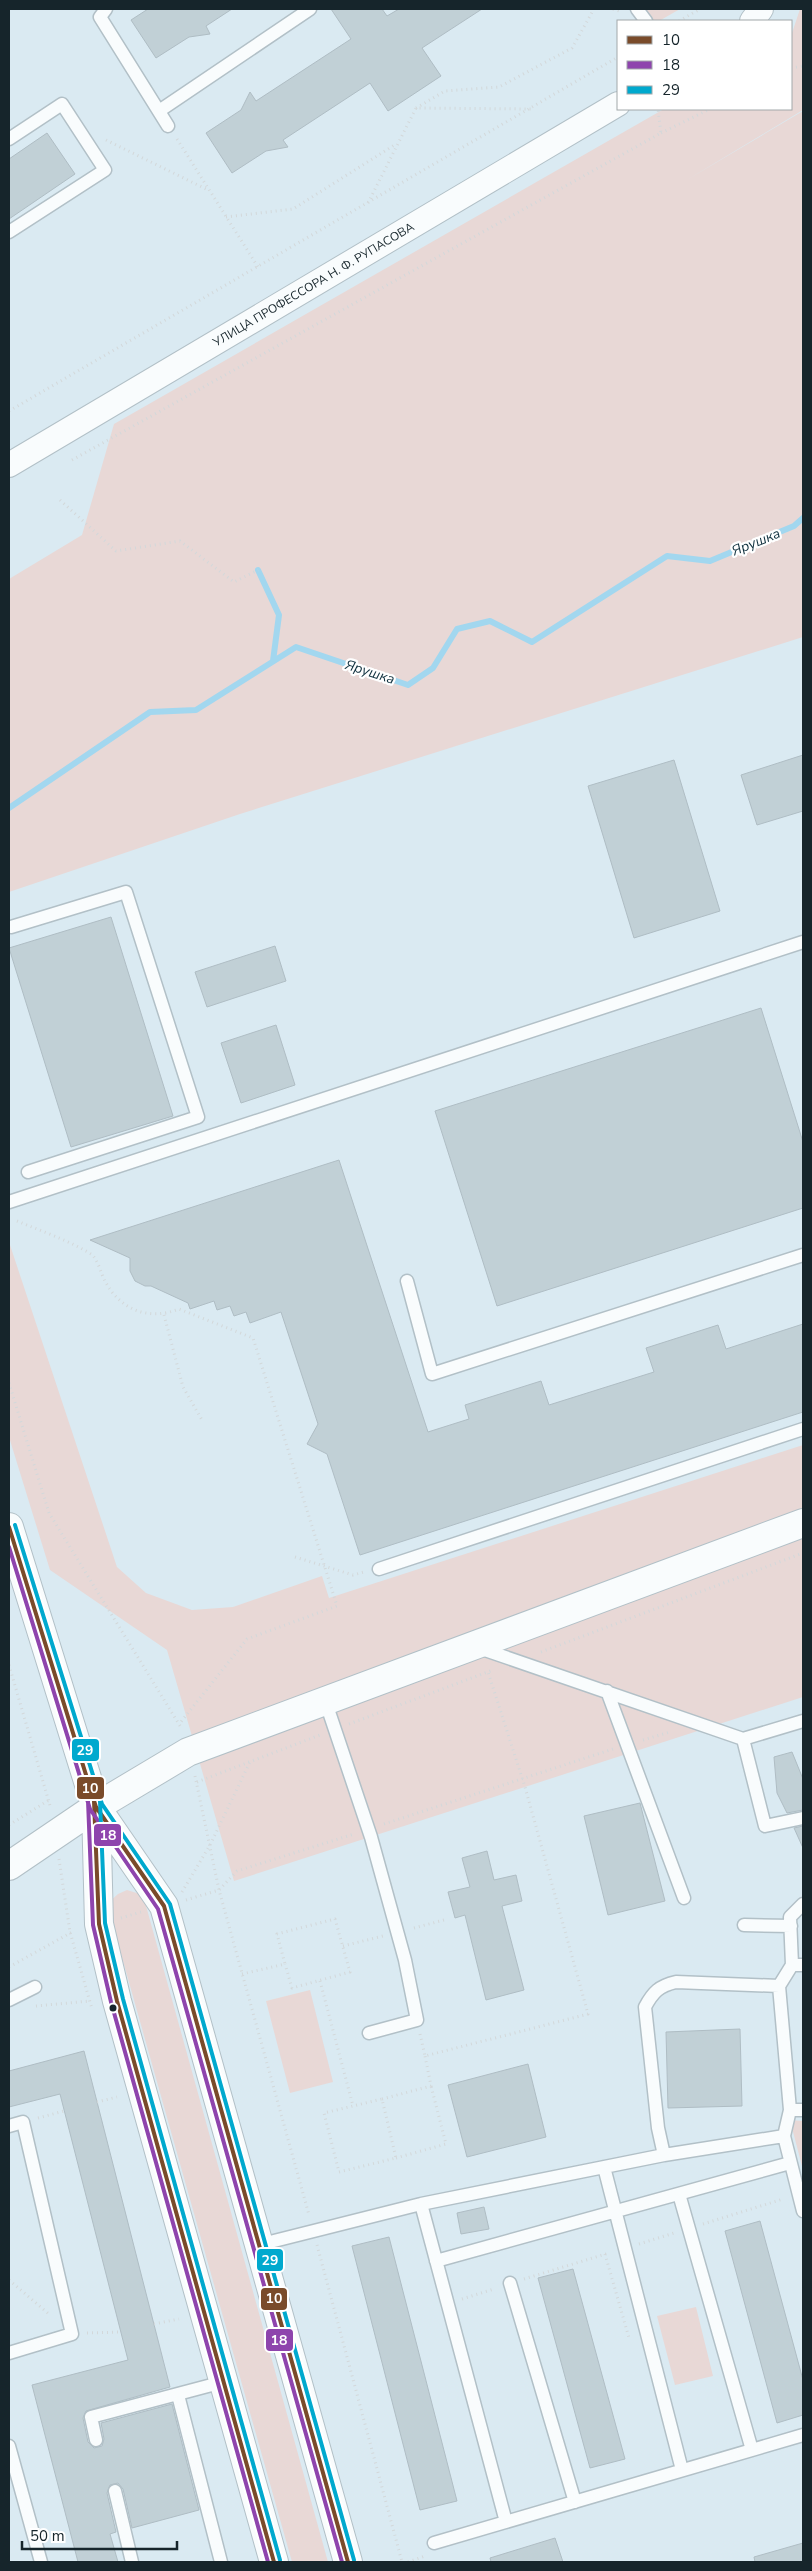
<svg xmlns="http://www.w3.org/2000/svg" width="812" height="2571" font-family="'Nunito Sans',sans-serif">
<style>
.green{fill:#e8d8d6}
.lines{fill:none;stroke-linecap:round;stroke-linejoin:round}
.stream{stroke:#a2d7ef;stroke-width:6}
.building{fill:#c1d0d6;stroke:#afbdc4}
.lane-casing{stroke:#b2c0c7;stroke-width:15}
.street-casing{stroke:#b2c0c7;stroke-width:26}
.secondary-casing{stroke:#b2c0c7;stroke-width:30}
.path{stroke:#d3d8da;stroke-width:3;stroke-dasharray:1 4;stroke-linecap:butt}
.lane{stroke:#f9fcfd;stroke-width:12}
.street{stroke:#f9fcfd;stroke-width:24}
.secondary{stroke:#f9fcfd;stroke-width:28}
.bus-1-casing{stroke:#fff;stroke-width:8}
.bus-2-casing{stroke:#fff;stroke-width:8}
.bus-3-casing{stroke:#fff;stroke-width:8}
.bus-1{stroke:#7a4b2a;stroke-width:4}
.bus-2{stroke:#8e44ad;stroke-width:4}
.bus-3{stroke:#00a9ce;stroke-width:4}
.bus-dot{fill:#16252b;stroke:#fff;stroke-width:2}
.labels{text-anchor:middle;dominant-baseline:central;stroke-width:4.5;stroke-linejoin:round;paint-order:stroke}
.street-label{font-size:12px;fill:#16252b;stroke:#fff}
.water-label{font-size:14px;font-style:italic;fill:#0e2f3d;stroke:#fff}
.line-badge{stroke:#fff;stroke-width:2}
.badge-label{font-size:14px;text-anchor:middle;font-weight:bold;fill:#fff}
</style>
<rect width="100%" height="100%" fill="#daeaf2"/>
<path class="green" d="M646,9H680L659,21H651Z
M800,9H803V110L685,181L803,111V637L240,814L9,892V579L82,535L114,424L664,109H791V36Z
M9,1242L117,1567L146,1593L192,1610L233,1607L322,1576L329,1598L803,1445V1697L234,1881L167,1650L50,1570L9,1437Z
M127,1890L143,1895L328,2562H292L107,1904L118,1894Z
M310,1990L333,2082L290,2093L266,2001Z
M790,2120L803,2121V2170Z
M696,2307L713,2376L675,2385L657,2316Z"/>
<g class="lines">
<path class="stream" d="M258,570L279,615L273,661
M9,808L150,712L196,710L296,647L408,685L433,668L457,629L490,621L532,642L667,556L710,561L794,526L803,518"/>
</g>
<path class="building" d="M148,9H232L206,26L210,34L189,37L156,58L131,20Z
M331,9H382L387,16L399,9H482L422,48L441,76L388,111L370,83L283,140L288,147L266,151L232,173L206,133L241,110L250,92L256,101L351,39Z
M47,133L75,174L9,219V159Z
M803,755V811L757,825L741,775Z
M674,760L720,911L634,938L588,786Z
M111,917L173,1116L71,1147L9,948Z
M275,946L286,981L207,1007L195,972Z
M761,1008L803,1142V1208L497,1306L435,1111Z
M276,1025L295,1085L241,1103L221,1043Z
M339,1160L428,1432L469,1419L465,1405L541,1381L549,1405L654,1372L646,1348L718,1325L726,1349L803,1324V1412L360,1555L327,1454L307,1444L318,1424L281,1312L250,1323L246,1312L234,1316L230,1306L217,1310L214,1301L190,1309L188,1303L151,1286H145L135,1281L130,1271V1258L90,1240Z
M792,1752L803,1779V1810L787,1813L777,1793L774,1757Z
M640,1803L665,1901L608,1915L584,1816Z
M803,1826V1848L794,1828Z
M487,1851L494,1880L516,1875L522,1901L502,1906L524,1990L486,2000L465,1915L455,1918L448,1892L470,1887L462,1858Z
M740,2029L742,2106L668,2108L666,2032Z
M84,2051L170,2387L86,2411L83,2418L88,2442L94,2448L102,2446L104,2439L101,2423L172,2404L199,2510L132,2528L123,2489L118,2483L110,2485L107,2493L116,2532L110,2534L118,2562H78L32,2385L128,2360L60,2094L9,2107V2071Z
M528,2064L546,2137L467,2157L448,2085Z
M484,2207L489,2229L461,2234L457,2213Z
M760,2221L803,2380V2415L777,2423L725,2231Z
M389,2237L457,2501L420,2510L352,2246Z
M573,2269L625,2459L590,2468L538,2278Z
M555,2538L563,2562H491L490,2558Z
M803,2543V2562H755L754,2557Z"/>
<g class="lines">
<g class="lane-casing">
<path id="lane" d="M106,9L100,17L168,126
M637,9L646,21
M159,111L310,9
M9,139L62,104L105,170L9,232
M11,927L126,892L198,1117L28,1172
M9,1202L803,942
M407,1281L432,1374L803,1255
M379,1569L803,1429
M479,1648L743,1739L803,1721
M607,1691L684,1898
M325,1700L371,1837L405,1960L417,2020L369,2033
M743,1739L765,1826L803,1818
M744,1925L791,1926
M792,1965L790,1917L803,1904
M9,2000L35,1987
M790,2110L779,1986L792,1965H803
M9,2126L23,2122L72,2334L9,2353
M784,2136L803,2211
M664,2155L658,2128L645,2007C653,1992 659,1986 676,1982L779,1986
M604,2167L682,2470
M679,2194L752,2450
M421,2204L506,2522
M258,2245L421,2204L664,2155L784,2136L790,2110H803
M436,2261L790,2163
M510,2283L575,2502
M178,2395L221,2562
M96,2440L91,2417L223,2382
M9,2446L41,2562
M115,2491L132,2562
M434,2543L803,2435"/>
</g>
<g class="street-casing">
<g id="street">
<path d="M752,21L761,9"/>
<path id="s1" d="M9,465L618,104"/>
</g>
</g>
<g class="secondary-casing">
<path id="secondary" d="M9,1527L96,1807L99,1924L117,2001L274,2562
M96,1807L164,1906L348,2562
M9,1866L96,1807L188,1752L803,1523"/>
</g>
<path class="path" d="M613,9L622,12
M679,21L700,9
M791,68L803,66
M416,108L445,91L499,87L572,48L594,9
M661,133L710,109
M177,139L258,267
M106,140L208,190
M368,203L416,108L531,109
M226,217L293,209L396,144
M9,411L618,57
M72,460L661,133L658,109
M60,500L116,551L180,541L234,582L258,570
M17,1221C41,1231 68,1240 91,1254C98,1259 101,1274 105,1281C120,1310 149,1321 179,1309L253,1338L337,1606L247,1639L180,1723
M164,1315L183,1387L202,1420
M9,1383L49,1513L182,1729
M295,1557L353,1575L364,1572
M541,1652L803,1553
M9,1665L51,1809
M349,1724L493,1670
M643,1740L670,1732
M195,1776L219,1890L309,2215
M197,1782L320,1735
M384,1824L613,1749
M9,1825L49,1800
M59,1859L70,1932L92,2009
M182,1892L210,1845L250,1762
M186,1900L219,1890L237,1871L354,1834
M121,1918L141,1912
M414,1928L444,1920
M343,1946L383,1936
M9,1967L72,1932
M242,1974L285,1964L277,1934L335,1919L350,1972L292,1988L285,1964
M320,1981L353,2106L324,2113L339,2172L396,2158L382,2099L353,2106
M36,2006L90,2001
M420,2034L425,2056L588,2014L525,1787L488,1672
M382,2099L431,2086L425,2056
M97,2102L117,2097
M38,2118L64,2111
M396,2158L446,2144L431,2086
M703,2224L783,2199
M639,2244L674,2233
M317,2245L402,2562
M605,2254L629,2338
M524,2279L609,2253
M9,2280L50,2315
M462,2299L494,2289
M154,2324L179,2319
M87,2333L121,2332
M408,2562L425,2556"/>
<use href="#lane" class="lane"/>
<use href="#street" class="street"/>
<use href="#secondary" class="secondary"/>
<g class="bus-1-casing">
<path id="bus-1" d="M9,1527L96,1807L164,1906L348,2562
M94,1801L99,1924L117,2001L274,2562"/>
</g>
<g class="bus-2-casing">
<path id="bus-2" d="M9,1547L90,1809L158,1909L342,2562
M88,1801L93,1925L111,2002L268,2562"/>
</g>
<g class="bus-3-casing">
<path id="bus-3" d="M15,1525L102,1804L170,1904L354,2560
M100,1801L105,1923L123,1999L280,2560"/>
</g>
<use href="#bus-1" class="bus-1"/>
<use href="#bus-2" class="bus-2"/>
<use href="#bus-3" class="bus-3"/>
</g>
<circle class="bus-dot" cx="113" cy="2008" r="4.5"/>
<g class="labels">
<g class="street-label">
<text stroke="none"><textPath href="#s1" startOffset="354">УЛИЦА ПРОФЕССОРА Н. Ф. РУПАСОВА</textPath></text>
</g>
<g class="water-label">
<text transform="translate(756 542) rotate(-22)">Ярушка</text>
<text transform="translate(370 672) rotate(18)">Ярушка</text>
</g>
</g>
<g class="line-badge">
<rect x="71" y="1738" width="29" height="24" rx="5" fill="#00a9ce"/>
<rect x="76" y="1776" width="29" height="24" rx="5" fill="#7a4b2a"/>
<rect x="93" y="1823" width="29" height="24" rx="5" fill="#8e44ad"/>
<rect x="256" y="2248" width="28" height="24" rx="5" fill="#00a9ce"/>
<rect x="260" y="2287" width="28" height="24" rx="5" fill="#7a4b2a"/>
<rect x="265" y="2328" width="29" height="24" rx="5" fill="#8e44ad"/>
</g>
<g class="badge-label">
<text x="85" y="1755">29</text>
<text x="90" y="1793">10</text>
<text x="108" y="1840">18</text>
<text x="270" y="2265">29</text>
<text x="274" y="2303">10</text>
<text x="279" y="2345">18</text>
</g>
<rect width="812" height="2571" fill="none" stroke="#16252b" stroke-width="20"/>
<rect x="617" y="20" width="175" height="90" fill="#ffffff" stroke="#a2a8aa"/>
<rect x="627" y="36" width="25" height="8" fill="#7a4b2a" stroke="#a2a8aa"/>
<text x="662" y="45" font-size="15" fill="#16252b">10</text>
<rect x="627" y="61" width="25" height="8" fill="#8e44ad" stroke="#a2a8aa"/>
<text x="662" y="70" font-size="15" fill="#16252b">18</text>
<rect x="627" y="86" width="25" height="8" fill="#00a9ce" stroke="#a2a8aa"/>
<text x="662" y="95" font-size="15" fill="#16252b">29</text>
<path d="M22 2541v8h155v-8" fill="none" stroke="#16252b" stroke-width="2.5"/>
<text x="30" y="2541" font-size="15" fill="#16252b" stroke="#ffffff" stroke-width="4" paint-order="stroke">50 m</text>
</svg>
